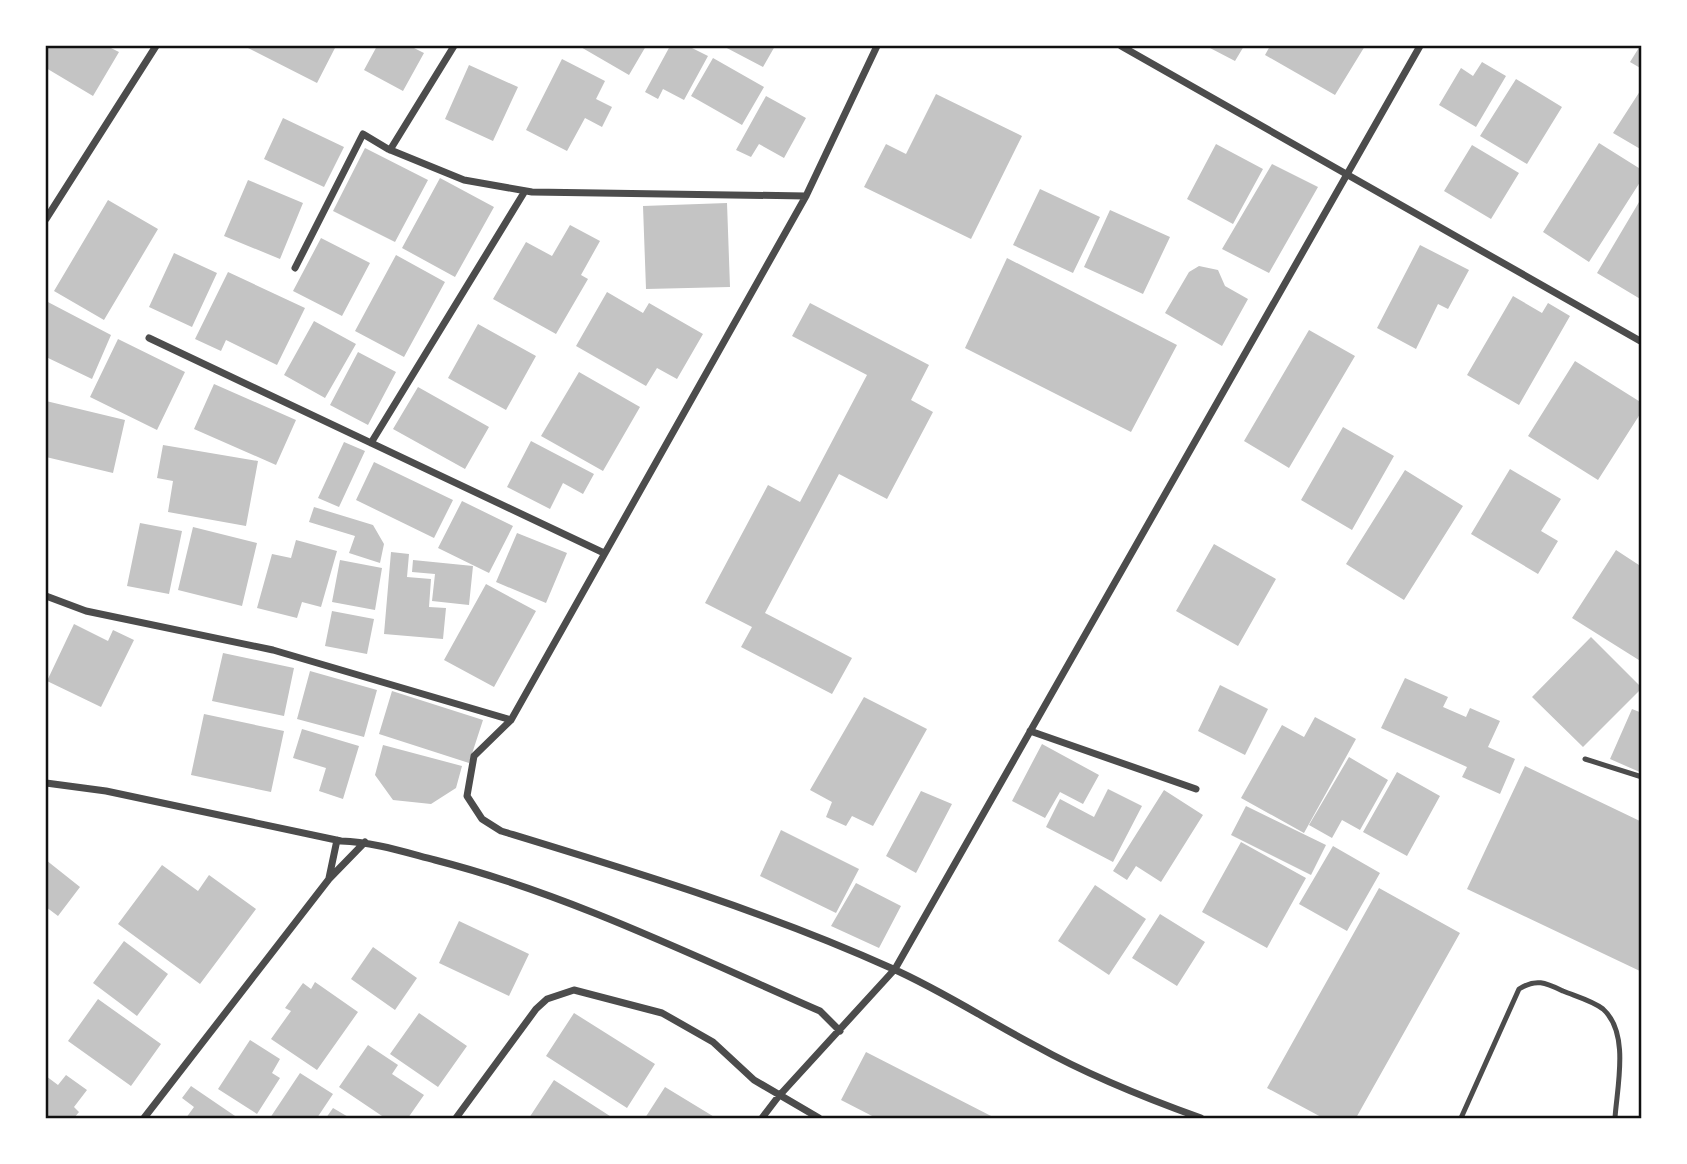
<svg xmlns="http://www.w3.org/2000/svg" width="1687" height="1164" font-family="'Archivo Narrow',sans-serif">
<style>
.building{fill:#c4c4c4}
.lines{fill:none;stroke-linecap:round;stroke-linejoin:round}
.service{stroke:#4c4c4c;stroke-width:5}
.minor{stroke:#4c4c4c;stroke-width:7}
.neatline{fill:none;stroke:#111;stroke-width:2.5}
</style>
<rect width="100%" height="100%" fill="#fff"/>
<path class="building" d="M48,46H107L119,52L93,96L46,68Z
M244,46H336L317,83Z
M377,46H410L424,53L403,91L364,70Z
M579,46H646L629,75Z
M670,46H688L708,56L684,100L663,89L658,99L645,92Z
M723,46H775L763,67Z
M1211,46H1244L1235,61L1210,48Z
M1270,46H1365L1335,95L1265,55Z
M1640,46H1642V69L1630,62Z
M713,58L764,87L742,125L691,96Z
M562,59L605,81L596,99L612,107L602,127L585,118L567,151L526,130Z
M1482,62L1506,76L1476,127L1439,105L1461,68L1473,76Z
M469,65L518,87L493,141L445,119Z
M1516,79L1562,107L1527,164L1480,136Z
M1642,88V150L1613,133Z
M936,94L1022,136L971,239L864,187L886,144L906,154Z
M766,96L806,118L784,158L759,144L751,157L736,150Z
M283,118L344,147L324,187L264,159Z
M1599,143L1642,170V179L1589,262L1543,232Z
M1216,144L1263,169L1233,224L1187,199Z
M1472,145L1519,173L1491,219L1444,191Z
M365,148L428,180L395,242L333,211Z
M1272,164L1318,187L1269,273L1222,249Z
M440,178L494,207L455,277L402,248Z
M248,180L303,203L280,259L224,236Z
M1040,189L1100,217L1073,273L1013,245Z
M1642,197V300L1597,273Z
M108,200L158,229L104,320L54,291Z
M727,203L730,287L646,289L643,206Z
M1110,210L1170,237L1143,294L1084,267Z
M570,225L600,241L581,275L588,279L556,334L493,299L526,242L552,256Z
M321,238L370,263L342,316L293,291Z
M1420,245L1469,270L1448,309L1438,304L1416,349L1377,328Z
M174,253L217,273L192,327L149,307Z
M396,255L445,282L404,357L355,331Z
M1007,258L1177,345L1131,432L965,348Z
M1199,266L1218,270L1225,286L1248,299L1222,346L1165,313L1189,272Z
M228,272L305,308L277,365L226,340L221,351L195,339Z
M607,292L643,313L649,303L703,334L677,379L657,368L646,386L576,346Z
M1513,296L1542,313L1548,303L1570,316L1519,405L1467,375Z
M46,301L111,335L92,379L46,357Z
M810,303L929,365L911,400L933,412L887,499L839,474L765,613L852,658L832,694L741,647L752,627L705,603L768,485L800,502L867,375L792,336Z
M314,321L356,344L325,398L284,375Z
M478,324L536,356L506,410L448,378Z
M1309,330L1355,356L1289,468L1244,441Z
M118,339L185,372L157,430L90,397Z
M358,352L396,372L368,425L330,405Z
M1575,361L1642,403V411L1598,480L1528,436Z
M579,372L640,407L603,471L541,436Z
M214,384L296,420L276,465L194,429Z
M418,387L489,427L465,469L393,429Z
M46,401L125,420L113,473L46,457Z
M1343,427L1394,456L1352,530L1301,500Z
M531,441L594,474L583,494L563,483L550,509L507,487Z
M344,442L365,451L339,507L318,498Z
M163,445L258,461L246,526L168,512L173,481L157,478Z
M374,462L453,500L434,538L356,500Z
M1510,469L1561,499L1541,531L1558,541L1538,574L1471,534Z
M1405,470L1463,506L1404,600L1346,564Z
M462,501L513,526L489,573L438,548Z
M314,507L373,525L384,544L380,563L349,553L355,536L309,522Z
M140,523L182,531L169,594L127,586Z
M193,527L257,543L242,606L178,590Z
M517,533L567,553L546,603L496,582Z
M296,540L337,551L321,607L302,602L297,618L257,608L272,554L291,558Z
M1214,544L1276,579L1238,646L1176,611Z
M1616,550L1642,567V662L1572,618Z
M391,552L409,554L407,577L431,579L429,607L446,608L443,639L384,634Z
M340,560L382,568L375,610L332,602Z
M413,560L473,566L469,605L432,601L435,574L412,572Z
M486,584L536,611L494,687L444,660Z
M332,611L374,619L367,654L325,646Z
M74,624L108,641L113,630L134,640L101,707L47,681Z
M1591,637L1642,688L1583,747L1532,697Z
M223,653L294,668L284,716L212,701Z
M310,671L377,690L364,737L297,719Z
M1405,678L1448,697L1443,707L1466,717L1470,708L1500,721L1488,747L1515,759L1500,794L1462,777L1467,767L1381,728Z
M1220,685L1268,709L1245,755L1198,731Z
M392,691L483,720L469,763L379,734Z
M864,697L927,729L873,826L852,816L846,826L826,817L832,802L810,790Z
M1632,709L1642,713V773L1610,759Z
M204,714L284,731L271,792L191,775Z
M1315,717L1356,739L1304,833L1241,798L1282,725L1304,737Z
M302,729L359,746L343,799L319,791L326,768L293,758Z
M1042,744L1099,775L1083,804L1060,792L1045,818L1012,801Z
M383,745L462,766L456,788L431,804L393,800L375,775Z
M1349,757L1388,780L1360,830L1342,820L1332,838L1309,825Z
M1525,766L1642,822V972L1467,889Z
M1397,772L1440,796L1407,856L1363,832Z
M1108,789L1142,806L1113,862L1046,827L1060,799L1094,817Z
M1164,790L1203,815L1161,882L1136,866L1127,880L1113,871Z
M921,791L952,804L916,873L886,856Z
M1246,806L1326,845L1311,875L1231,835Z
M781,830L859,869L836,913L760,876Z
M1241,842L1306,878L1267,948L1202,912Z
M1333,846L1380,873L1347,931L1299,904Z
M46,860L80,887L58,916L46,907Z
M162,865L198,891L209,875L256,909L200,984L118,924Z
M856,883L901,906L879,948L831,926Z
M1095,885L1146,919L1109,975L1058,941Z
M1379,888L1460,933L1356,1118H1323L1267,1088Z
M1160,914L1205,942L1177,986L1132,958Z
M459,921L529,954L509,996L439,963Z
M124,941L168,974L137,1016L93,983Z
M373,947L417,978L395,1010L351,979Z
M315,982L358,1012L317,1070L271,1039L291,1011L285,1008L303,983L311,989Z
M98,999L161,1044L131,1086L68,1041Z
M419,1013L467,1046L438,1087L390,1054Z
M574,1013L655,1064L627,1108L546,1056Z
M250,1040L280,1059L272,1073L280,1078L257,1114L218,1089Z
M368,1045L398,1065L392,1074L424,1095L408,1118H385L339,1087Z
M866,1052L995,1118H876L841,1100Z
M300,1073L333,1094L317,1118H270Z
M66,1075L87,1090L74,1107L79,1112L74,1118H46V1076L58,1085Z
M554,1080L613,1118H529Z
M191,1086L238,1118H186L194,1107L182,1098Z
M665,1087L716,1118H645Z
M333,1108L350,1118H326Z"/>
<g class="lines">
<path class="service" d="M1585,759L1642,777
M1461,1118L1519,989C1536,978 1546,983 1563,991C1575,996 1593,1001 1603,1009C1630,1033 1617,1087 1615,1118"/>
<path class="minor" d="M877,46L806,196L511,720L474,756L467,796L482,819L501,831C632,871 765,911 891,968C941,990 988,1021 1036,1046C1088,1075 1145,1098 1201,1118
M1121,46L1642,342
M390,150L454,46
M46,219L156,46
M295,268L363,134L388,149L464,180L532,192L806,196
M149,338L604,553
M371,443L525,191
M46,596L86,611L273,650L511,720
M1030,731L1196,789
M46,783L106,791L341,841C373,842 404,852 435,860C568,894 694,956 820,1011L840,1031
M329,878L337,840
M144,1118L329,879L365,842
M456,1118L536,1009L547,999L574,990L662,1013L713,1042L754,1080L819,1118
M762,1118L778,1097L895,969L1420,46"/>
</g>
<rect width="1687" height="1164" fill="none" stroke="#ffffff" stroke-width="94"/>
<rect x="47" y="47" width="1593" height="1070" class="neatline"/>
</svg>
